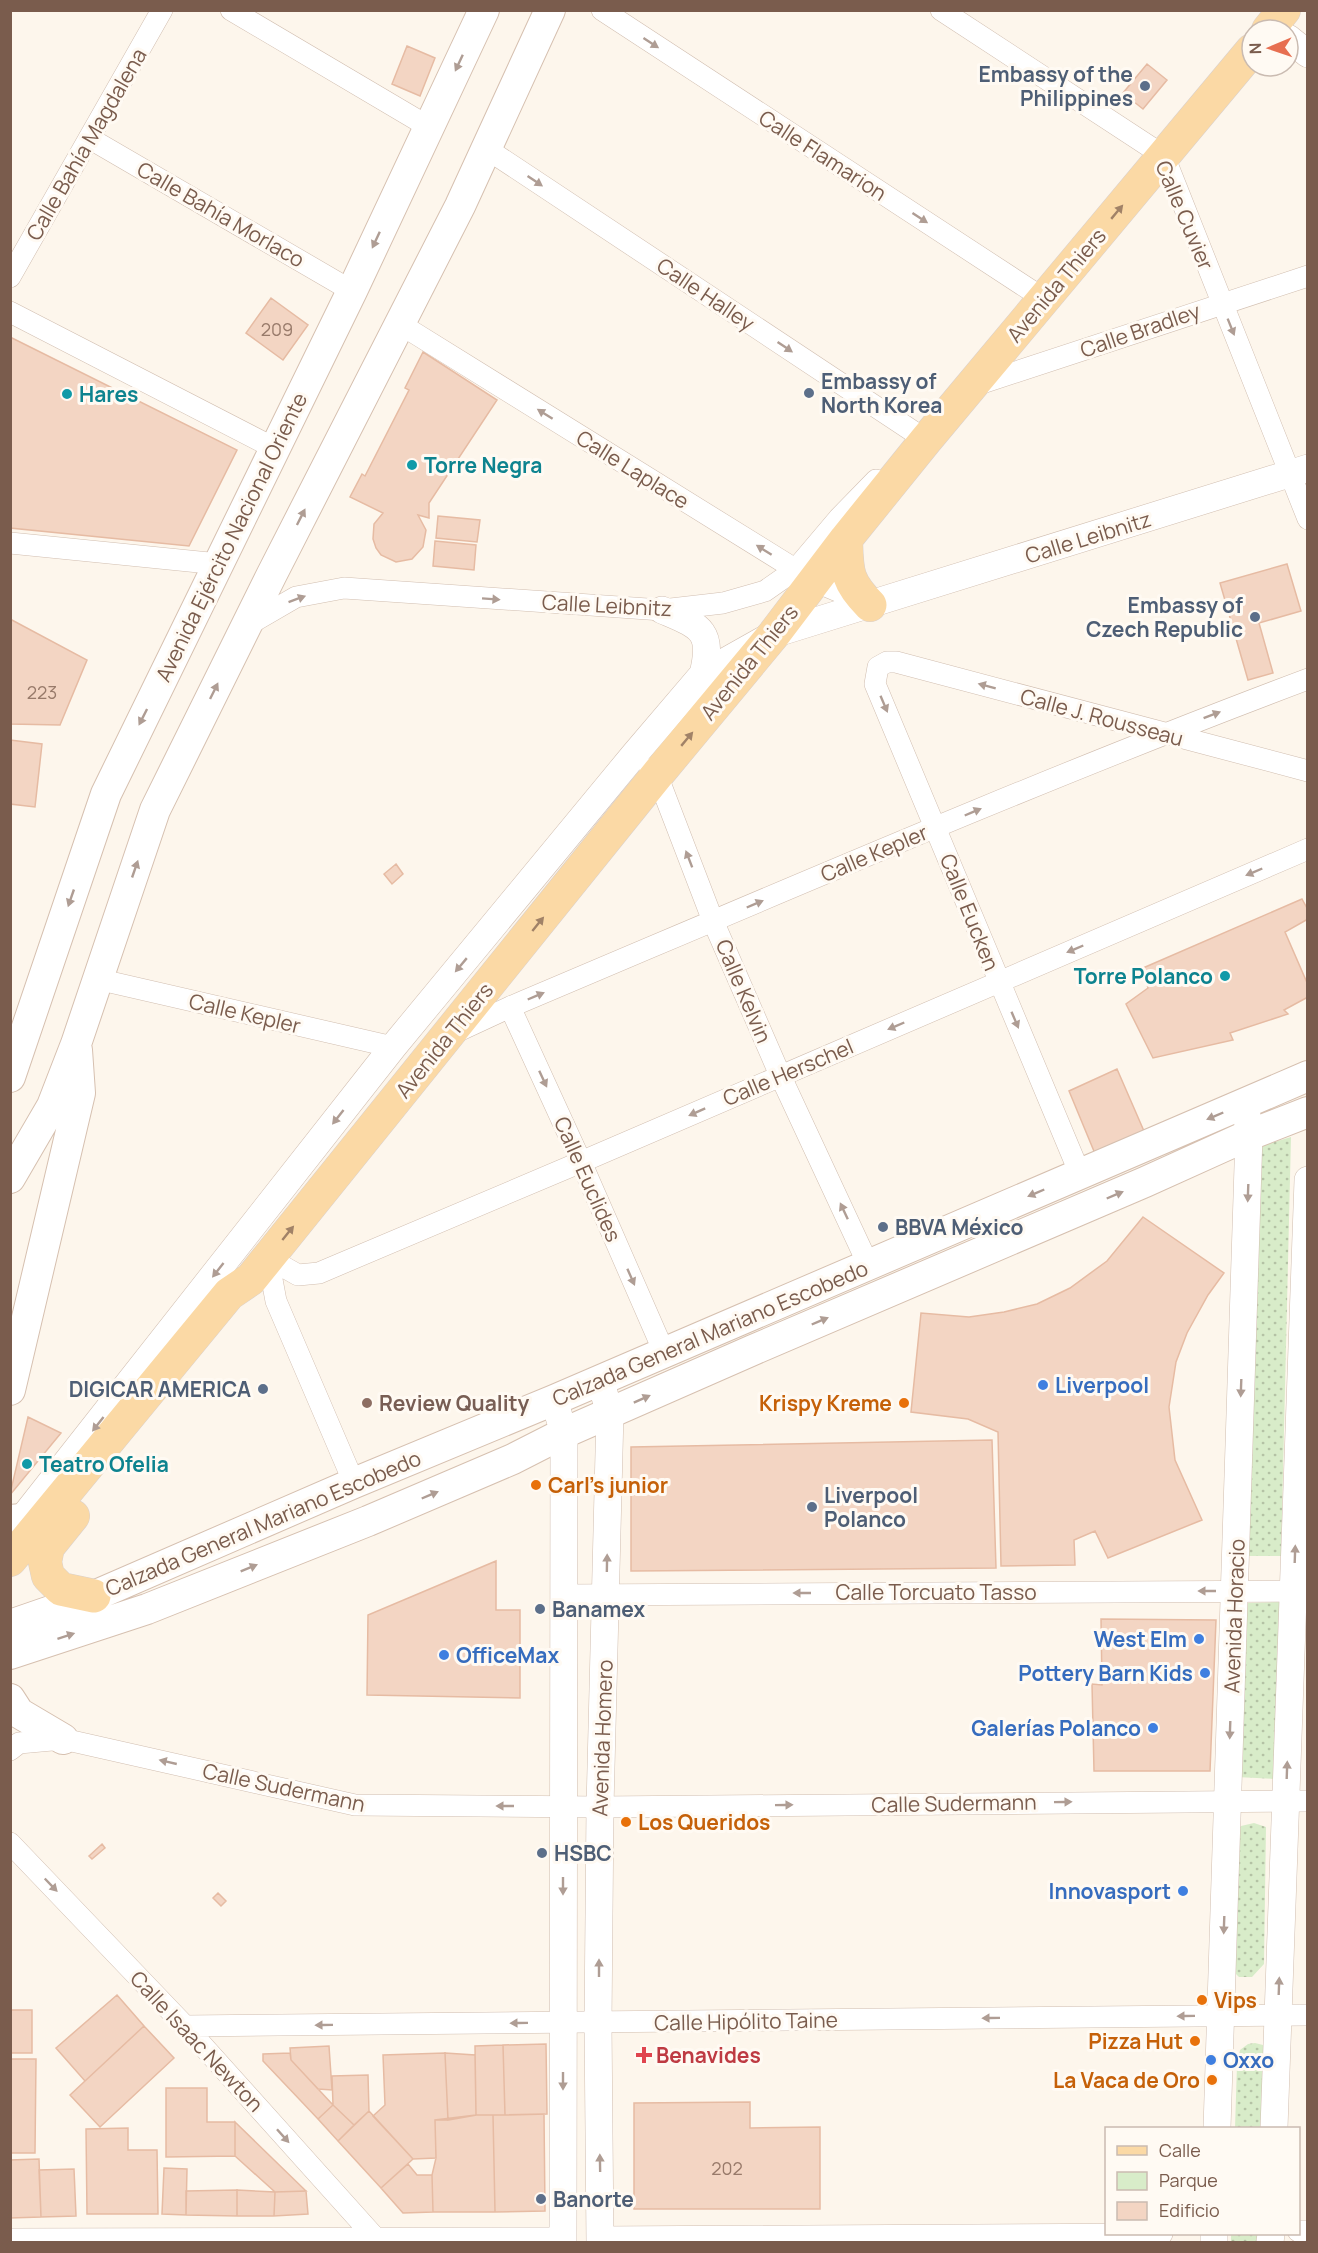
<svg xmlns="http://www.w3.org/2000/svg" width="1318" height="2253" font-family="Manrope,sans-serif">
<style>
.green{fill:url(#green-dots)}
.building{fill:#f3d5c3;stroke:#e6bba3;stroke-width:1.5}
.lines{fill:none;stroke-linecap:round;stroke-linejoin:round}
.minor-casing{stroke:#d1beb0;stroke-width:22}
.tertiary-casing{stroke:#d1beb0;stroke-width:28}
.secondary-casing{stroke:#d6c0b0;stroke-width:32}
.primary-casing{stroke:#dad1cd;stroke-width:34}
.minor{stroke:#fff;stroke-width:21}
.tertiary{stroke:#fff;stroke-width:27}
.secondary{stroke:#fff;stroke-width:30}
.primary{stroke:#fbd9a5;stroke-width:33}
.oneway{fill:#af9d94}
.oneway2{fill:#a18267}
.service-dot{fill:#5c6f8a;stroke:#fffaf3;stroke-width:2}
.culture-dot{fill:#0f9aa8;stroke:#fffaf3;stroke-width:2}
.shop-dot{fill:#3f7fe0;stroke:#fffaf3;stroke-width:2}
.education-dot{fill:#8d6e63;stroke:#fffaf3;stroke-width:2}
.food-dot{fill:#e8710a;stroke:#fffaf3;stroke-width:2}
.health-dot{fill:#e0444e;stroke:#fffaf3;stroke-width:2}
.labels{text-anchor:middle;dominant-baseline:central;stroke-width:6;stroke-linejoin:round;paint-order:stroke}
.number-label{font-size:18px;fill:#987a6a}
.service-label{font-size:21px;font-weight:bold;fill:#4e5e75;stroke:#fffaf3;text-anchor:start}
.street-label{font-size:21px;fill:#7a5c4d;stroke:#fffaf3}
.culture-label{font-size:21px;font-weight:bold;fill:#0d838f;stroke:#fffaf3;text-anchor:start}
.shop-label{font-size:21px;font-weight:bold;fill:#366cbe;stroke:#fffaf3;text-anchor:end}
.education-label{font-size:21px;font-weight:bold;fill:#785e54;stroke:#fffaf3;text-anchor:start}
.food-label{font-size:21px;font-weight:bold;fill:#c56008;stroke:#fffaf3;text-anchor:end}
.health-label{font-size:21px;font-weight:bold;fill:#be3a42;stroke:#fffaf3;text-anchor:start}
</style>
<defs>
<pattern id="green-dots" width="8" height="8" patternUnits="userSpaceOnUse" patternTransform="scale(1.5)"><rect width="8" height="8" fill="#d8ecc9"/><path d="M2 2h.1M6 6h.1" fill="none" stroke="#b4c2a5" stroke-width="1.8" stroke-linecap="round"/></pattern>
</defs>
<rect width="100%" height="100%" fill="#fdf6ec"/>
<path class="green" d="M1291,1137L1281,1556H1248L1258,1147Z
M1281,1602L1275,1779L1236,1777L1245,1603Z
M1254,1823L1266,1827L1264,1964L1252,1977H1239L1233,1971L1232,1834L1241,1826Z
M1255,2043L1263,2045L1268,2054L1266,2128H1235L1237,2065L1240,2050L1248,2044Z
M1231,2234H1263V2242H1231Z"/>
<path class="building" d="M407,46L435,58L420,96L392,84Z
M1147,64L1167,80L1143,109L1123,93Z
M271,298L308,325L283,360L246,333Z
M10,337L237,450L189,546L10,528Z
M423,352L497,400L429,503V518L418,515L426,530L423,547L412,559L396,562L381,555L376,548L373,539L374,524L383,513L350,497L362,474L365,476L409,390L405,388Z
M438,516L480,520L477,542L436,538Z
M435,541L476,545L474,570L433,566Z
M1287,564L1301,611L1259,623L1273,673L1248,680L1220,583Z
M10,619L87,660L60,725L10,724Z
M10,740L42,744L35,807L10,804Z
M396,864L403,874L392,884L384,874Z
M1302,899L1308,910V919L1285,932L1308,985V997L1284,1010L1288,1014L1230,1033L1233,1040L1153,1058L1126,1004L1148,988L1143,968Z
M1117,1069L1147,1138L1096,1156L1069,1091Z
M1143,1217L1224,1273L1208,1295L1187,1333L1176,1362L1169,1407L1175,1460L1202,1520L1108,1558L1095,1531L1074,1540L1075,1565L1001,1566L998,1432L968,1419L911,1412L921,1313L969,1317L1004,1312L1037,1304L1070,1288L1107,1261Z
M28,1417L61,1433L10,1495V1494Z
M992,1440L996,1568L631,1571V1447Z
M496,1561V1610H520V1698L367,1695L368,1615Z
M1101,1619L1216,1620L1210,1771H1094L1092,1684L1102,1685Z
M102,1844L105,1848L92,1859L89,1856Z
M218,1893L226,1901L221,1906L213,1898Z
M117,1995L144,2026L85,2081L56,2048Z
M10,2010H32V2053H10Z
M144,2026L174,2058L100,2127L70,2095Z
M546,2044L547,2114L505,2115L503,2045Z
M503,2045L505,2115H476L475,2046Z
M329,2046L332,2090L318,2089L291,2060L290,2048Z
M290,2053L291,2060L333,2105L318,2119L263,2061V2054Z
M445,2053L475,2055L476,2115L448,2120Z
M445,2053L448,2120H435L436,2158L413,2159L373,2116L385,2105L383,2055Z
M10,2059H36L35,2153H10Z
M368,2075L369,2111L354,2125L333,2105L332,2076Z
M166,2088H207V2122H235V2156L166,2157Z
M750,2102V2128L820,2127V2209H634V2103Z
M333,2105L354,2125L338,2141L318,2119Z
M369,2111L413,2159L381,2188L338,2141Z
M544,2114L545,2211L495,2212L493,2115Z
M476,2115H493L495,2212H433L432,2175L436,2158L435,2120Z
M235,2122L306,2191L275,2192L235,2156Z
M128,2128V2150H157L158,2214H87L86,2129Z
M39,2159L41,2217L10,2218V2160Z
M408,2164L417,2175H432L433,2212L403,2213L381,2188Z
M164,2168L187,2169L186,2215L162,2214Z
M74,2169L76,2216L41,2217L39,2170Z
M237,2190L275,2192L274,2216H237Z
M237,2190V2216L186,2215V2191Z
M306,2191L308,2214L274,2216L275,2192Z"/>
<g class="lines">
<g class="minor-casing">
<path id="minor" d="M231,10L429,127
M602,10L1044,299
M941,10L1164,156L1308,519
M89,138L352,291
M487,149L926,440
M10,277L162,10
M10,312L274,448
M400,324L814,581L864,602
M973,386L1308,276
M10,543L219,564
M246,626L296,597L344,588L662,610L723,603L765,591L795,570L839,518L876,480
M650,769L657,775L713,921L780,1075L868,1264
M97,979L393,1047
M510,1007L581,1162L664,1352
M454,1033L510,1007C775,895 1039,780 1308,679
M1080,1174L875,684L878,667L887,662H896L1308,771
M268,1258L298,1275L319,1273L581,1162L1308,849
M268,1258L276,1301L354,1483
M564,1595L1308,1591
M10,1750L19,1743L63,1739L355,1805L600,1807L1308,1801
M10,1843L185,2026L379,2242
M185,2026L1308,2015
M1298,2231H1308
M600,2237L1162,2234
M10,2239L563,2238"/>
</g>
<g class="tertiary-casing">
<path id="tertiary" d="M1288,38L1308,54
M662,610C699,626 714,629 703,674
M600,1380L610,1413L600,1807L598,2023L600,2242
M554,1400L564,1433L563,2242
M10,1532L22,1519L393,1047L634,755L703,674L774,634L1308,468
M1217,2128L1249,1135L1247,1116
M1274,2128L1308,1180
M1214,2242V2234
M1270,2242L1271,2234"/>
</g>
<g class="secondary-casing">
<path id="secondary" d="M10,1077L106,794L352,291L484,10
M10,1178L52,1106L76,1044L155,810L271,576L460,206L550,10
M10,1390L80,1093L77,1050
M10,1520L22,1519
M10,1625L94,1596L354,1483L554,1400L1308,1076
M10,1654L147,1609L368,1521L513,1459L564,1433L753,1350L1145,1182L1249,1135L1308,1112
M10,1699L19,1713L63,1739"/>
</g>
<g class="primary-casing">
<path id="primary" d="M1268,30L1284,10
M846,539C847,571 846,581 870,605
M73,1516L48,1547L45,1562L48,1576L61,1589L94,1596
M10,1560L229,1294L251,1279L657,775L774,634L846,539L926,440L1252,50"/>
</g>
<use href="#minor" class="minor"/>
<use href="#tertiary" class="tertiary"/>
<use href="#secondary" class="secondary"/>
<use href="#primary" class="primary"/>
</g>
<defs><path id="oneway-solid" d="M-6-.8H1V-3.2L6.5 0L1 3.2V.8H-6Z" transform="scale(1.5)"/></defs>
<g class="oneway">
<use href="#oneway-solid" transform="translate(651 43) rotate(33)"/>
<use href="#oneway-solid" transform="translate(459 63) rotate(115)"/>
<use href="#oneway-solid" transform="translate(535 181) rotate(34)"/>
<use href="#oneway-solid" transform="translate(920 218) rotate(33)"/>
<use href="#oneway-solid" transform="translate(376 240) rotate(115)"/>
<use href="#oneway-solid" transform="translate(1231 327) rotate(68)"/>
<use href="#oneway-solid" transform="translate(785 347) rotate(34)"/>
<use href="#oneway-solid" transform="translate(545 414) rotate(-148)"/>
<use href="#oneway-solid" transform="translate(301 517) rotate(-63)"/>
<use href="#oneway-solid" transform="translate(764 550) rotate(-148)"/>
<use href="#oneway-solid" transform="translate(297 599) rotate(-20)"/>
<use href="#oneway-solid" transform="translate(491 599) rotate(4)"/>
<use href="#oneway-solid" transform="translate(987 686) rotate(-165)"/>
<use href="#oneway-solid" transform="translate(214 691) rotate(-64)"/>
<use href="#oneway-solid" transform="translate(884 704) rotate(67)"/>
<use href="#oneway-solid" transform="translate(1212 715) rotate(-21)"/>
<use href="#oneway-solid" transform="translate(143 717) rotate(117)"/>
<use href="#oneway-solid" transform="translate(973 812) rotate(-23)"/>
<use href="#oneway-solid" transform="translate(689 859) rotate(-111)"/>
<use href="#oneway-solid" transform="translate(135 869) rotate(-71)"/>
<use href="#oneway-solid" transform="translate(1254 872) rotate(157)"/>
<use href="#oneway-solid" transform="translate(71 898) rotate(109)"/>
<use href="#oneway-solid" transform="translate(755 904) rotate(-23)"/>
<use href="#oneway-solid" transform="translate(1075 949) rotate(157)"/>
<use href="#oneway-solid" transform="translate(461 965) rotate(130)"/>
<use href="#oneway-solid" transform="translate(536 996) rotate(-23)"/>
<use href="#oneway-solid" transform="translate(1015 1020) rotate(67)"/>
<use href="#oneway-solid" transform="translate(896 1026) rotate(157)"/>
<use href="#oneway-solid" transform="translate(543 1079) rotate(65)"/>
<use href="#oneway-solid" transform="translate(697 1112) rotate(156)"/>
<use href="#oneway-solid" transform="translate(1215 1116) rotate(157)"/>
<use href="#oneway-solid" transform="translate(338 1117) rotate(128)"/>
<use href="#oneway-solid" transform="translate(1036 1193) rotate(157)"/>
<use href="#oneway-solid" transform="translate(1248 1193) rotate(92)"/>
<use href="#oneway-solid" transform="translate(1115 1195) rotate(-23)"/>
<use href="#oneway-solid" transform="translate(844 1211) rotate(-115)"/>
<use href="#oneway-solid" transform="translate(218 1270) rotate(128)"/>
<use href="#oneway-solid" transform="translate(631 1277) rotate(66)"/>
<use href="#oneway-solid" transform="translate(820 1321) rotate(-23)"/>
<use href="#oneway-solid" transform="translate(1241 1388) rotate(92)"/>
<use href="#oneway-solid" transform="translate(642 1399) rotate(-24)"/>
<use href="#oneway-solid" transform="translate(98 1424) rotate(128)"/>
<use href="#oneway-solid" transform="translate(430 1495) rotate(-23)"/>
<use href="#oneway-solid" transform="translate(1295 1554) rotate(-88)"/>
<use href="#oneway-solid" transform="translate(607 1563) rotate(-89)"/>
<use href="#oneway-solid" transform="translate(249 1568) rotate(-22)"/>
<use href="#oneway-solid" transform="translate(1207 1591) rotate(180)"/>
<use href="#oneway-solid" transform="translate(802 1593) rotate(180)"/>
<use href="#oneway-solid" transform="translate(66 1636) rotate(-18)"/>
<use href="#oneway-solid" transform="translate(1230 1730) rotate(92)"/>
<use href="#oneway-solid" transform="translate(168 1762) rotate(-167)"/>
<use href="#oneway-solid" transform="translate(1287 1770) rotate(-88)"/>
<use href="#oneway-solid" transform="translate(1063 1802) rotate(-1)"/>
<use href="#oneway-solid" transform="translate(784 1805) rotate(-1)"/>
<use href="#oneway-solid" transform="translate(505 1806) rotate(-180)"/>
<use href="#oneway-solid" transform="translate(51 1885) rotate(46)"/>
<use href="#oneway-solid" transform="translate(563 1886) rotate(90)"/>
<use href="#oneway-solid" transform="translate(1224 1925) rotate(92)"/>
<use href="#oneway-solid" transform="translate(599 1968) rotate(-90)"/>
<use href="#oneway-solid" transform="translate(1279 1986) rotate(-88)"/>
<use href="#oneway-solid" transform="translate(1186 2016) rotate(179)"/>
<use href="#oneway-solid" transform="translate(991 2018) rotate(179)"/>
<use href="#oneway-solid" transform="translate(519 2023) rotate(179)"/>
<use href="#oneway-solid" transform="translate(324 2025) rotate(179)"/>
<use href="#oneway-solid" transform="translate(563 2081) rotate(90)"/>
<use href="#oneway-solid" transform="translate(283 2136) rotate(48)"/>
<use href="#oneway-solid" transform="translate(600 2163) rotate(-91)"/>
</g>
<g class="oneway2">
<use href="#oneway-solid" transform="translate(1117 212) rotate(-50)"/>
<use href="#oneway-solid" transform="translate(687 739) rotate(-50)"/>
<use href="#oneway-solid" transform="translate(538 924) rotate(-51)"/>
<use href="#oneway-solid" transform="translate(288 1233) rotate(-51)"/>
</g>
<g class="service-dot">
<circle cx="1145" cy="86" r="6"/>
<circle cx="809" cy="393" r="6"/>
<circle cx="1255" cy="617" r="6"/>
<circle cx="883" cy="1227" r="6"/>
<circle cx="263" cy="1389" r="6"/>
<circle cx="812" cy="1507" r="6"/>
<circle cx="540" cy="1609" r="6"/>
<circle cx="542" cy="1853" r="6"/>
<circle cx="541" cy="2199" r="6"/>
</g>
<g class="culture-dot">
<circle cx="67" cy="394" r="6"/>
<circle cx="412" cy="465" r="6"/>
<circle cx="1225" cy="976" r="6"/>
<circle cx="27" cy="1464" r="6"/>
</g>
<g class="shop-dot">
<circle cx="1043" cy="1385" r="6"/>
<circle cx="1199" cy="1639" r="6"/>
<circle cx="444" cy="1655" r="6"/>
<circle cx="1205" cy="1673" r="6"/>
<circle cx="1153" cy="1728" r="6"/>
<circle cx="1183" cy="1891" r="6"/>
<circle cx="1211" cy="2060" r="6"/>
</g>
<circle class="education-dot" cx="367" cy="1403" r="6"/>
<g class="food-dot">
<circle cx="904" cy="1403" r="6"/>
<circle cx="536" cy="1485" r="6"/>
<circle cx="626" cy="1822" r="6"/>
<circle cx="1202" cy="2000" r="6"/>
<circle cx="1195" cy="2041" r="6"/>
<circle cx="1212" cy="2080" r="6"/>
</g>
<path class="health-dot" d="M641 2046h6v6h6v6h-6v6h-6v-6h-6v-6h6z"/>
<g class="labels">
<g class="number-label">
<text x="277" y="329">209</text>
<text x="42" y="692">223</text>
<text x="727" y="2168">202</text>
</g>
<g class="service-label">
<text x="1133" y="74" text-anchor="end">Embassy of the<tspan x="1133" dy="24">Philippines</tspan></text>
<text x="821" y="381">Embassy of<tspan x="821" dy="24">North Korea</tspan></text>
<text x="1243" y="605" text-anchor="end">Embassy of<tspan x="1243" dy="24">Czech Republic</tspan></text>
<text x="895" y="1227">BBVA México</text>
<text x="251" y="1389" text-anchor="end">DIGICAR AMERICA</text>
<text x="824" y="1495">Liverpool<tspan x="824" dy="24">Polanco</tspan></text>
<text x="552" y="1609">Banamex</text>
<text x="554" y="1853">HSBC</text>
<text x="553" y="2199">Banorte</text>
</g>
<g class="street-label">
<text transform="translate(86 144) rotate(-60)">Calle Bahía Magdalena</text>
<text transform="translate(823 155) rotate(33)">Calle Flamarion</text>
<text transform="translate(221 214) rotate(30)">Calle Bahía Morlaco</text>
<text transform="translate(1185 215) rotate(67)">Calle Cuvier</text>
<text transform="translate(1056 285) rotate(-50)">Avenida Thiers</text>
<text transform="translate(706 294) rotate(34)">Calle Halley</text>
<text transform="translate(1140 330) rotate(-19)">Calle Bradley</text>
<text transform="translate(633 469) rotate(32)">Calle Laplace</text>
<text transform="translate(231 537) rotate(-64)">Avenida Ejército Nacional Oriente</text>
<text transform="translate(1088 537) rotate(-17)">Calle Leibnitz</text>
<text transform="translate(607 605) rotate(3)">Calle Leibnitz</text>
<text transform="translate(749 662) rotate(-51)">Avenida Thiers</text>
<text transform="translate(1102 717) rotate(15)">Calle J. Rousseau</text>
<text transform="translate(874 853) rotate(-23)">Calle Kepler</text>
<text transform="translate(970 912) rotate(68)">Calle Eucken</text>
<text transform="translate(744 991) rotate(67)">Calle Kelvin</text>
<text transform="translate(245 1013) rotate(13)">Calle Kepler</text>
<text transform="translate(444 1040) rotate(-51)">Avenida Thiers</text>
<text transform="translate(788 1072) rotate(-23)">Calle Herschel</text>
<text transform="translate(588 1179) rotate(66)">Calle Euclides</text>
<text transform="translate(710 1333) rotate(-23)">Calzada General Mariano Escobedo</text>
<text transform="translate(263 1523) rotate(-23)">Calzada General Mariano Escobedo</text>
<text x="936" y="1592">Calle Torcuato Tasso</text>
<text transform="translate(1234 1616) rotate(-88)">Avenida Horacio</text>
<text transform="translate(602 1738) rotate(-88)">Avenida Homero</text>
<text transform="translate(284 1787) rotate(12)">Calle Sudermann</text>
<text transform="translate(954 1803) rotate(-1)">Calle Sudermann</text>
<text transform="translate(746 2021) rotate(-1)">Calle Hipólito Taine</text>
<text transform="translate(197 2041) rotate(47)">Calle Isaac Newton</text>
</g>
<g class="culture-label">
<text x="79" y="394">Hares</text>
<text x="424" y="465">Torre Negra</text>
<text x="1213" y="976" text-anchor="end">Torre Polanco</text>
<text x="39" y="1464">Teatro Ofelia</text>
</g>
<g class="shop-label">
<text x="1055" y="1385" text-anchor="start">Liverpool</text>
<text x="1187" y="1639">West Elm</text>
<text x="456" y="1655" text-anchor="start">OfficeMax</text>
<text x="1193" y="1673">Pottery Barn Kids</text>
<text x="1141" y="1728">Galerías Polanco</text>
<text x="1171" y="1891">Innovasport</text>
<text x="1223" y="2060" text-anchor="start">Oxxo</text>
</g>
<g class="education-label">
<text x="379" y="1403">Review Quality</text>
</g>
<g class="food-label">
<text x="892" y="1403">Krispy Kreme</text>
<text x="548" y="1485" text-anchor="start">Carl's junior</text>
<text x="638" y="1822" text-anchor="start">Los Queridos</text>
<text x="1214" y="2000" text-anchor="start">Vips</text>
<text x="1183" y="2041">Pizza Hut</text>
<text x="1200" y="2080">La Vaca de Oro</text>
</g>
<g class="health-label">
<text x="656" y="2055">Benavides</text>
</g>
</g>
<rect width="1318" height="2253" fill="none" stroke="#7a5c4d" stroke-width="24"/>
<rect x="1105" y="2127" width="195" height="108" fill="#fffaf3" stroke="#cabbb1" stroke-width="1.5"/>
<rect x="1117" y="2146" width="30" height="9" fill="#fbd9a5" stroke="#cabbb1" stroke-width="1.5"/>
<text x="1159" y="2157" font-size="18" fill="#7a5c4d">Calle</text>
<rect x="1117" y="2172" width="30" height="18" fill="#d8ecc9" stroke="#cabbb1" stroke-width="1.5"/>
<text x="1159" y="2187" font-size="18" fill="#7a5c4d">Parque</text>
<rect x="1117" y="2202" width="30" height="18" fill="#f3d5c3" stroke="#cabbb1" stroke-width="1.5"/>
<text x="1159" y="2217" font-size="18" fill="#7a5c4d">Edificio</text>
<g transform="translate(1270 48) rotate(268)"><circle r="28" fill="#fffaf3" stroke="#cabbb1" stroke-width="1.5"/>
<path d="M0-4.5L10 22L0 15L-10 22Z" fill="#e76f51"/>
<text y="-9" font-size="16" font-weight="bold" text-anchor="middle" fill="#7a5c4d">N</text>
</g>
</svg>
